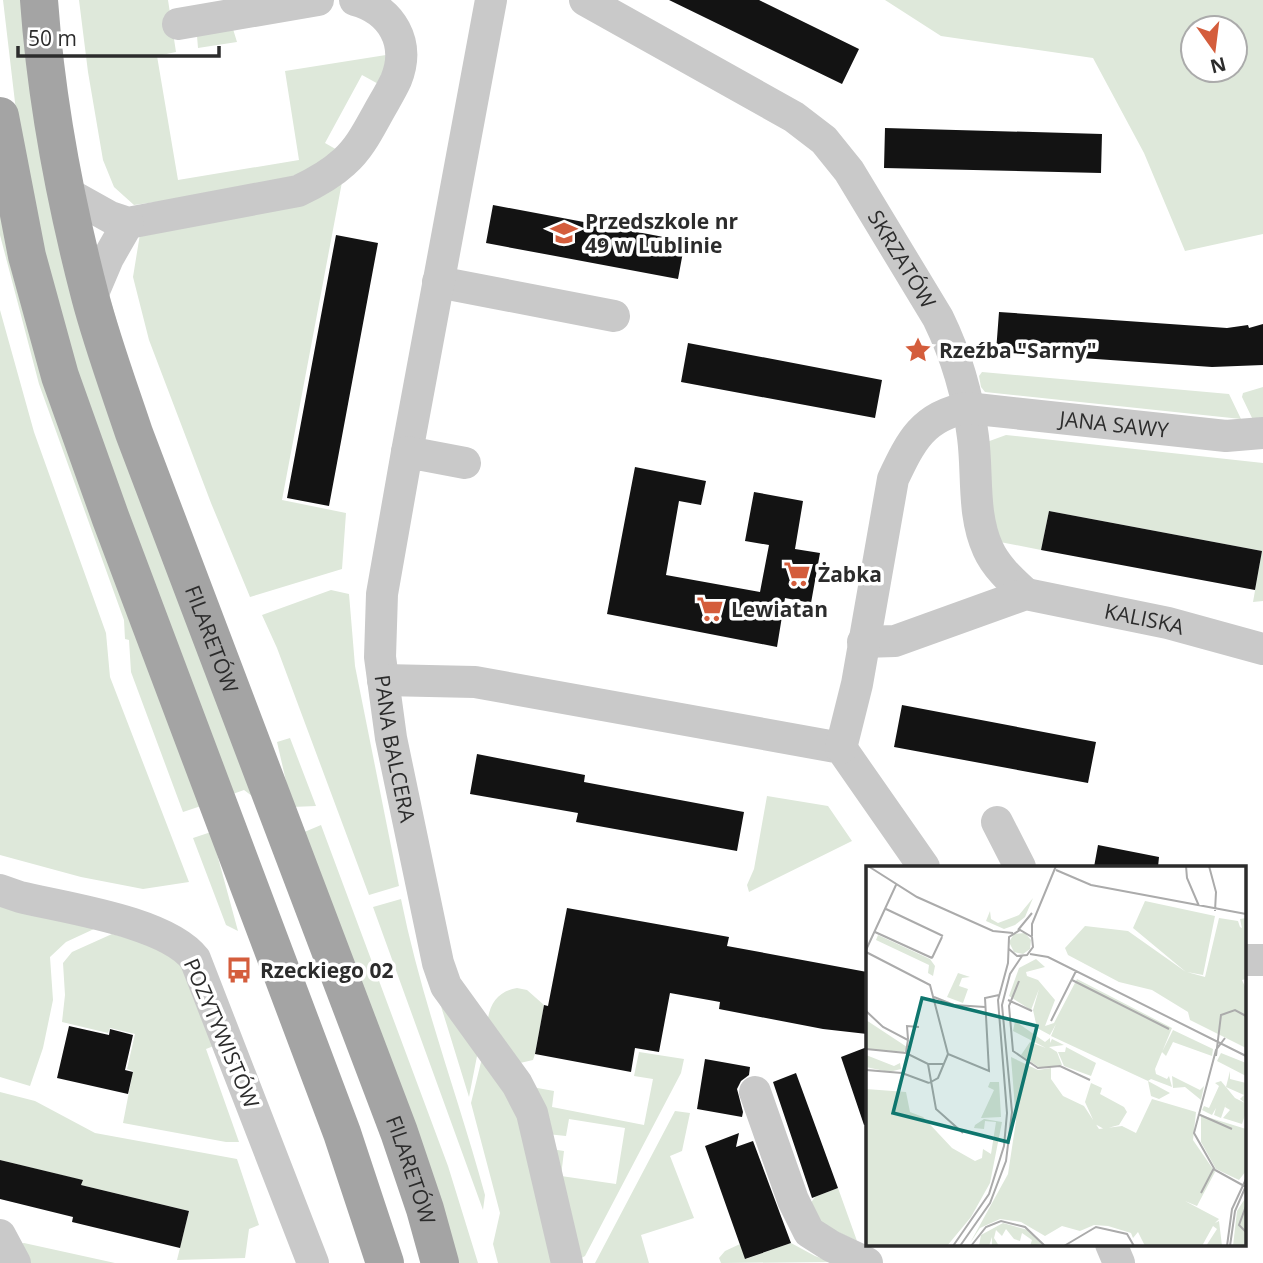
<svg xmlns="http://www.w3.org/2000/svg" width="1263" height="1263" font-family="'Open Sans',sans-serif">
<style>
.green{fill:#dee8da;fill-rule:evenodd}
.building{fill:#131313}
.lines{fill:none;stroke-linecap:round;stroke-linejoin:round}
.minor{stroke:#c9c9c9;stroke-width:32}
.major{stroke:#a4a4a4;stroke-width:38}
.labels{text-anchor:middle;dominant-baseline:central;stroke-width:7;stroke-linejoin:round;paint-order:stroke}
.poi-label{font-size:21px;font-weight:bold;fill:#2c2c2c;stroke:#fff;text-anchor:start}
.street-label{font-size:21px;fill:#2c2c2c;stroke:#fff}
.inset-road{fill:none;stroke:#ababab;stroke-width:2}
.view{fill:#0f766e;fill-opacity:0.15;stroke:#0f766e;stroke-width:3.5}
.inset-edge{fill:none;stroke:#2c2c2c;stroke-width:3.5}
</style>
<rect width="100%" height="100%" fill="#fff"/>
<path class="green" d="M3,0H23L256,799L244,790L230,795L59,327L20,145Z
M79,0H168L176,52L157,56L178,180L299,160L285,71L386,55L382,86L362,75L325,143L339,151C285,193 200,195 134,205L114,187L103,160L88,72Z
M885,0H1263V234L1185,251L1144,153L1093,58L941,36ZM1193,28H1235V70H1193Z
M233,29L237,42L198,48L197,36Z
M342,182L282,500L346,513L342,569L250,597L211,503L149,340L133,277L140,234Z
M0,201L201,806L183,812L131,672L129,640L125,639L124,620L39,384L0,235Z
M0,310L34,432L106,633L110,677L189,882L143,889L81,877L0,855Z
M982,372L1229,394L1241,419L985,392L981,387L979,376Z
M1263,387V417L1253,420L1242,397L1243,393Z
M1006,435L1263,463V601L1253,602L1262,551L1049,511L1041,550L1000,542L989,512L984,443Z
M331,590L349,594L355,666L399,886L369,895L277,648L262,615Z
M290,738L316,806L292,807L277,742Z
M767,796L828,806L852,841L749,892L747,885L754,869Z
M321,825L448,1166L478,1263H454L302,833Z
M211,832L238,931L226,925L193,838Z
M0,899L94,929L66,942L50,957L53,1000L43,1048L30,1086L0,1077Z
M401,899C421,999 458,1096 485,1195L483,1210L373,907Z
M112,934L153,945L190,971L224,1042L206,1049L239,1142H226L123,1123L133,1071L127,1069L135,1034L110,1028L108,1033L62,1022L65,995L63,963L72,952Z
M517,988L527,990L544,1005L535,1054L533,1060L520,1063L488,1018C491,1001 500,991 517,988Z
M440,1003L478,1051L469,1097Z
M639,1052L684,1059L681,1073L585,1256L578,1260L551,1149L564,1151L561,1176L616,1184L625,1128L569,1119L566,1136L547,1134L532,1087L554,1091L552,1107L644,1125L653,1079L634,1076Z
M482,1058L517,1109L554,1263H498L493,1244L500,1213L471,1103Z
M0,1092L35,1101L95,1133L237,1159L259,1225L249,1229L245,1258L177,1260L189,1211L81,1185L82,1180L0,1160Z
M675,1111L690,1113L682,1151L670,1156L694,1218L641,1235L649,1263H595Z
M838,1188L857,1241L821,1224L810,1204L815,1197Z
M24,1243L115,1263H24L19,1244Z
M791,1243L815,1256L832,1262L721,1263L719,1258L725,1251L740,1244L746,1259Z"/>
<path class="building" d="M669,0H759L859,49L842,84Z
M885,128L1102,134L1101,173L884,168Z
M493,205L685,241L678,279L486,243Z
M336,235L378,243L329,506L287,498Z
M999,312L1227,328L1248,325L1249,328L1263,324V365L1212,367L996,352Z
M688,343L882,380L875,418L681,382Z
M635,467L706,481L701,505L679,501L666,575L760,592L769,545L745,541L754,492L803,501L795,549L820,553L811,603L785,598L777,647L607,614Z
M1049,511L1262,551L1255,590L1041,550Z
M902,705L1096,742L1088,783L894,747Z
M477,754L585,775L584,782L744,812L737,851L576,822L578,813L470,794Z
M1098,845L1159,857L1158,867H1094Z
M567,908L729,937L727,946L867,972V1034L823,1029L719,1009L720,1002L670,993L659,1052L635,1048L631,1072L535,1054L544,1005L548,1006Z
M69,1026L109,1035L110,1029L133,1035L125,1070L133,1072L128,1094L57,1078Z
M867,1047V1124L864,1125L841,1057Z
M705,1059L750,1067L749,1075L741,1081L737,1089L743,1112L742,1117L697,1109Z
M796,1073L838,1188L812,1198L773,1082Z
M739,1133L736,1147L753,1141L791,1243L745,1259L705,1146Z
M0,1160L83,1180L81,1185L189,1211L180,1248L72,1222L73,1217L0,1199Z"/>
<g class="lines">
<g class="minor">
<path id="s1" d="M585,0L794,117L824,140L849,171L938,318C956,355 968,396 973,437C978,474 972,514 988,549C996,567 1012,581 1026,594"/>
<path d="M178,24L318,0"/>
<path d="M67,193L110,217L128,223L298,191C315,183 330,175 344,162C359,149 368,131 378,113C384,102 391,91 396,80C411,43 392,10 355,0"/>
<path d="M438,282L614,316"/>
<path d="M91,298L108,258L128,223"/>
<path d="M407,452L491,0"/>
<path id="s2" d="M465,463L407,452L382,594L380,657L391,738L438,963L446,986L517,1084L532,1113L567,1263"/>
<path id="s3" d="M863,642L895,641L1026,594L1168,623L1263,649"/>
<path d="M383,680L475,682L841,748L924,867"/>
<path id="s4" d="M841,748L857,684L893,479C911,441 923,416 967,408L1226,436L1263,433"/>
<path d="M997,822L1020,867"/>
<path d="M0,890L20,897C66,908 167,922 195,959L313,1263"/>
<path d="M1244,960H1263"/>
<path d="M755,1092L793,1200L809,1232L831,1246L867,1263"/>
<path d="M0,1235L15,1263"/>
<path d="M1111,1244L1119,1263"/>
</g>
<g class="major">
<path id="s5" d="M39,0C46,99 65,200 90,296C102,342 119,388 134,433L399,1132L425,1209L440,1263"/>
<path d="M0,116L27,256L60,376L111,519L342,1133L385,1263"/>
</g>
</g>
<defs>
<g id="school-bare" transform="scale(2.1)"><path d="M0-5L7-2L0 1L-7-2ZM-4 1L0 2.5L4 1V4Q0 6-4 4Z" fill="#d45d3c" stroke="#fff" stroke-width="2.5" paint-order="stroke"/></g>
<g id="sight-bare" transform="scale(2.1)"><path d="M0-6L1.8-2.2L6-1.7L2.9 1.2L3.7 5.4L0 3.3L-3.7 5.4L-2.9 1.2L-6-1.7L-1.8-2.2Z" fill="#d45d3c" stroke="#fff" stroke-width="2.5" paint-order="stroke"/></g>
<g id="supermarket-bare" transform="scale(2.1)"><path d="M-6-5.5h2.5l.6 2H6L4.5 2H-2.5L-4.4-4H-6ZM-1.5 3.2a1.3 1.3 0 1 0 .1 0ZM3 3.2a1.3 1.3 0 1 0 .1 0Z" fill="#d45d3c" stroke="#fff" stroke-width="2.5" paint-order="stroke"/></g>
<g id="bus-bare" transform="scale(2.1)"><path d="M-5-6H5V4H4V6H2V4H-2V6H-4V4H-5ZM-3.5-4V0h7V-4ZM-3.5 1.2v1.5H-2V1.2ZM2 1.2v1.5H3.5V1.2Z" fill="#d45d3c" stroke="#fff" stroke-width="2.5" paint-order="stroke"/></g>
</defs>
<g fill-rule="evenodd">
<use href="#school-bare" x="564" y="233"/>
<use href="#sight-bare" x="918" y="350"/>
<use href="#supermarket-bare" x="797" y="574"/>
<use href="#supermarket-bare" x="710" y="609"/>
<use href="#bus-bare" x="239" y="970"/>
</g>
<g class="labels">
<g class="poi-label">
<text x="585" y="221">Przedszkole nr<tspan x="585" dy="24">49 w Lublinie</tspan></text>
<text x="939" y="350">Rzeźba "Sarny"</text>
<text x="818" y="574">Żabka</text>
<text x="731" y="609">Lewiatan</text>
<text x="260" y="970">Rzeckiego 02</text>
</g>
<g class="street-label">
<text stroke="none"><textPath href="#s1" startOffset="420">SKRZATÓW</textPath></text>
<text stroke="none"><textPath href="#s4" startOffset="530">JANA SAWY</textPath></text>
<text stroke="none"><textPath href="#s3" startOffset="292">KALISKA</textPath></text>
<text stroke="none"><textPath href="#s5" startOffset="665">FILARETÓW</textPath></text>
<text stroke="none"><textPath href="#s2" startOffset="359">PANA BALCERA</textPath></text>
<text transform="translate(222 1033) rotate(67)">POZYTYWISTÓW</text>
<text stroke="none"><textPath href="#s5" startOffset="1232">FILARETÓW</textPath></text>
</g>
</g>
<g transform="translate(866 866)">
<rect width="380" height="380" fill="#fff"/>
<path d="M167,32L159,51L149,59L138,63L120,55L124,45L125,53L132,57L153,49ZM279,35L349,50L337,109L321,106L339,111L353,52L372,55L374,61L376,62L374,53L380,52V113L376,114L380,123V182L324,154L322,146L286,124L253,116L202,89L199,82L219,60L262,65L320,106L267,62ZM159,67L165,74L164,83L157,88L148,86L143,76L148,68ZM12,69L64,93L69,100L67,110L62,107L63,99L10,74ZM170,93L179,101L160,106L161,110L172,114L189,134L179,160L188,157L211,113L306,162L289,203L290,208L301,213L303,210L306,221L285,213L282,215L304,227L293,233L285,230L282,215L185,170L190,158L184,169L171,162L167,144L173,123L165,144L143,130L153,102ZM92,107L104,111L96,112L93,120L102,123L97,137L81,131ZM0,154L41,181L38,186L0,183ZM149,155L179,176L184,172V177L186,173L198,179L183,181L191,186L196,199L174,202L155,189L164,176L180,182L147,165ZM307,164L347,183L346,190L307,176L300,190L296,186ZM200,181L230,197L225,210L198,200L192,186H199ZM355,187L380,197V210L351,195ZM0,189L28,200L34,197L35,203L23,206L0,201ZM145,191L172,204L185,202V213L197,230L218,240L233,263L256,260L270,267L286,233L330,246L327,274L349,306L331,340L319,335L353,353L349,357L353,355L356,380H340L351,363L347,360L336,380H279L272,366L267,372L265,367L242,360L228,359L214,365L196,360L179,370L155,356L134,353L114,362L104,377L142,308L150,255ZM364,205V213L380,217V246L376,258L357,252L364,244L359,241L361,235L355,252L348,249L350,242L346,249L336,244L338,240L343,242L353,220L349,217L355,215L369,232L379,237L374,233L378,229L360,221ZM306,210L334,224L338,220L335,234L319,221L307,222ZM124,216H133L135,251L115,252L128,224L122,221ZM225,217L236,222L234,228L258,241L261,246L253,259L238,263L229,258L219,236ZM0,223L40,226L44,246L57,251L86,282L109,295L116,292L117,283L125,288L130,256L119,255L118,263L108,262L109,259L118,253L136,256L124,317L105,351L81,380H0ZM335,249L380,263V305L373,314L350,303L335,276ZM380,331V380H367L371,345ZM137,357L162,364L176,378L164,380L166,374L156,367L154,375L148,373L140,363L136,370L130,364L128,372L133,380L126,379V371L123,380H113L115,369Z" fill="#dee8da"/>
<path class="inset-road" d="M2,0L51,31L127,65L147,67M320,0L321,12L333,40M343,0L350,26L349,45M190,4L225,19L380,48M20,43L77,70M152,64L166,47M9,66L66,92M166,70V58L190,0M0,84L30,19M0,86L64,119L82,188L123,205L119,132L133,129M164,88L182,91L380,190M66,92L76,71M206,114L303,163M153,115L143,140L147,185L172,202L194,200L224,214M68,131L88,139L119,141M142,134L166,145M0,145L17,161L42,174L40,186M185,155L210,105M359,172L350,184L328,267L349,304L380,321M42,173L41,160L53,161M0,183L40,187L62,198H78M350,190L355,149L369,144L380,150M62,198L70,243L97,267M0,204L36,207L63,217M63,217L72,212L82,188M332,248L366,263M335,327L348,302M380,340L373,359L380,366M87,380L123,328L138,280L141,247L132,134L142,97L143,71L154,64L166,71L167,81L161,89L151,90L143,83M94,380L124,337L140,295L146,246L136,139L144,108L156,90M105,380L120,361L135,355L159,361L179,380M198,380L230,361L261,368L268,380M361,380L366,343L380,313M364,380L369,345L379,322"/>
<path class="view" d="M56,132L171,160L142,276L27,247Z"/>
<rect width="380" height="380" class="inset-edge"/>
</g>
<g transform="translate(1214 49) rotate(166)"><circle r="33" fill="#ffffff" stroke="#ababab" stroke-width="2"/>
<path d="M0-5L12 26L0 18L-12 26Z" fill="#d45d3c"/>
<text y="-10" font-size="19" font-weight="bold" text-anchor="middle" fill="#2c2c2c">N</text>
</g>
<path d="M18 46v10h201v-10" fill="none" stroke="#2c2c2c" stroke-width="3.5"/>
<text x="28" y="46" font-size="21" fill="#2c2c2c" stroke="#ffffff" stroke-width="5" paint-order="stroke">50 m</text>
</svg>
